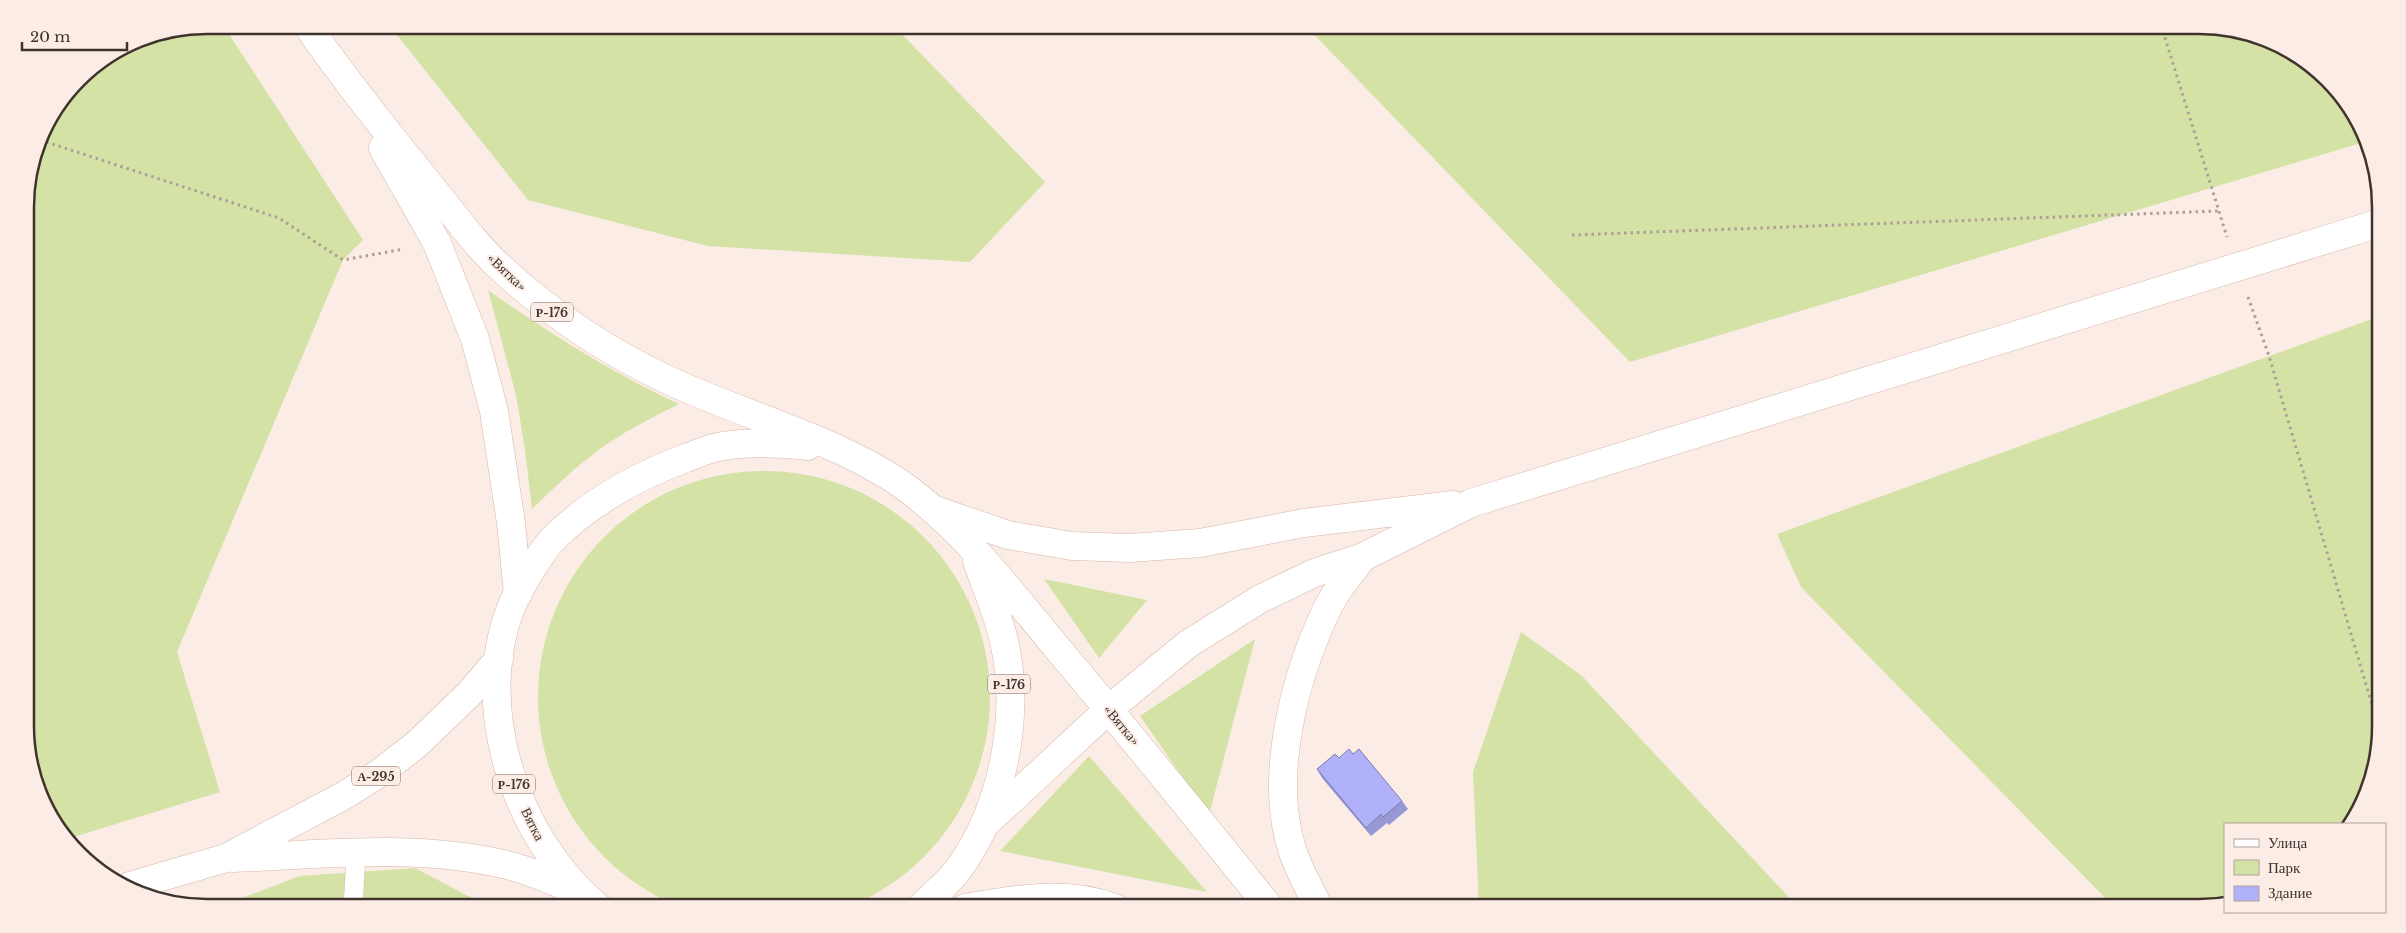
<svg xmlns="http://www.w3.org/2000/svg" width="2406" height="933" font-family="'Libre Baskerville',serif">
<style>
.green{fill:#d4e3a5}
.lines{fill:none;stroke-linecap:round;stroke-linejoin:round}
.lane-casing{stroke:#d8b6a8;stroke-width:20}
.primary-casing{stroke:#d8b6a8;stroke-width:29}
.highway-casing{stroke:#d8b6a8;stroke-width:29}
.path{stroke:#ad9e98;stroke-width:3;stroke-dasharray:2.5 4;stroke-linecap:butt}
.lane{stroke:#fff;stroke-width:19}
.primary{stroke:#fff;stroke-width:28}
.highway{stroke:#fff;stroke-width:28}
.wall{fill:#9898d6}
.building{fill:#b1b1f9;stroke:#7c7cae}
.labels{text-anchor:middle;dominant-baseline:central;stroke-width:4;stroke-linejoin:round;paint-order:stroke}
.shield{fill:#fbece6;stroke:#786a64;stroke-width:1}
.shield-label{font-size:12px;font-weight:bold;fill:#40322c}
.street-label{font-size:14px;fill:#40322c;stroke:#fbece6}
.rim{fill:none;stroke:#40322c;stroke-width:2.5}
</style>
<rect width="100%" height="100%" fill="#fbece6"/>
<path class="green" d="M207,25H223L363,240L343,260L177,652L220,792L67,839L28,761L25,195L44,126L87,70L138,39Z
M389,25H893L1045,182L970,262L708,246L528,200Z
M1305,25H2199L2258,35L2336,87L2368,141L1630,362Z
M488,290C549,333 611,372 679,404C649,419 619,434 592,455C571,471 552,490 532,509L525,450L516,395Z
M2380,316L2381,726L2371,785L2350,824H2225V905L2211,908H2115L1801,587L1777,534Z
M538 697a226 226 0 1 1 452 0a226 226 0 1 1-452 0Z
M1044,579L1147,600L1099,658Z
M1521,632L1581,675L1799,908H1479L1473,772Z
M1255,639L1209,815L1140,716Z
M1089,756L1207,892L1000,851Z
M415,868L491,908H216L300,876Z"/>
<g class="lines">
<g class="lane-casing">
<path id="lane" d="M353,908L356,854"/>
</g>
<g class="primary-casing">
<path id="primary" d="M935,510L1008,535L1072,546L1130,548L1200,543L1304,523L1453,505
M984,825L1109,709L1188,644L1260,599L1314,573L1363,557L1471,503L2380,223
M233,858C323,855 419,843 507,865C532,871 556,882 579,892
M130,886L226,858L345,795L378,774L417,744L469,694L499,659
M1319,908C1310,889 1298,869 1292,849C1269,777 1294,680 1325,613C1334,593 1349,575 1363,557"/>
</g>
<g class="highway-casing">
<path id="highway" d="M307,25C345,80 387,132 429,184C453,213 475,245 503,270C551,314 605,350 664,378C742,416 844,440 912,492C969,536 1012,594 1058,649C1130,734 1200,821 1270,908
M383,148L437,243L475,339L494,411L511,523L518,594
M599,908C514,839 467,697 517,594C524,581 542,551 552,540C589,503 637,476 686,458C695,455 705,450 714,448C743,441 779,443 808,446
M920,908C932,896 947,884 958,870C1003,808 1021,715 1004,641C998,614 986,587 977,561
M965,908C1014,899 1067,890 1115,908"/>
</g>
<path class="path" d="M2161,25L2227,237
M40,140L279,218L343,260L404,249
M1572,235L2218,211
M2248,297L2269,356L2380,732"/>
<use href="#lane" class="lane"/>
<use href="#primary" class="primary"/>
<use href="#highway" class="highway"/>
</g>
<path class="wall" d="M1353,754L1402,801L1408,809L1389,825L1387,823L1371,836L1322,778L1317,769L1339,758Z"/>
<path class="building" d="M1349,749L1353,754L1359,749L1402,801L1383,817L1381,814L1366,828L1317,769L1335,754L1339,758Z"/>
<g class="labels">
<g class="shield">
<rect x="531" y="302.5" width="42" height="19" rx="4"/>
<rect x="988" y="674.5" width="42" height="19" rx="4"/>
<rect x="352" y="766.5" width="48" height="19" rx="4"/>
<rect x="493" y="774.5" width="42" height="19" rx="4"/>
</g>
<g class="shield-label">
<text x="552" y="312">Р-176</text>
<text x="1009" y="684">Р-176</text>
<text x="376" y="776">А-295</text>
<text x="514" y="784">Р-176</text>
</g>
<g class="street-label">
<text transform="translate(507 272) rotate(43)">«Вятка»</text>
<text transform="translate(1122 725) rotate(50)">«Вятка»</text>
<text transform="translate(533 824) rotate(63)">Вятка</text>
</g>
</g>
<path d="M0 0H2406V933H0ZM207 34H2199A173 173 0 0 1 2372 207V726A173 173 0 0 1 2199 899H207A173 173 0 0 1 34 726V207A173 173 0 0 1 207 34Z" fill="#fbece6" fill-rule="evenodd"/>
<path class="rim" d="M207 34H2199A173 173 0 0 1 2372 207V726A173 173 0 0 1 2199 899H207A173 173 0 0 1 34 726V207A173 173 0 0 1 207 34Z"/>
<rect x="2224" y="823" width="162" height="90" fill="#fbece6" stroke="#b0a29c"/>
<rect x="2234" y="839" width="25" height="8" fill="#ffffff" stroke="#b0a29c"/>
<text x="2268" y="848" font-size="15" fill="#40322c">Улица</text>
<rect x="2234" y="860" width="25" height="15" fill="#d4e3a5" stroke="#b0a29c"/>
<text x="2268" y="873" font-size="15" fill="#40322c">Парк</text>
<rect x="2234" y="886" width="25" height="15" fill="#b1b1f9" stroke="#b0a29c"/>
<text x="2268" y="898" font-size="15" fill="#40322c">Здание</text>
<path d="M22 42v8h105v-8" fill="none" stroke="#40322c" stroke-width="2.5"/>
<text x="30" y="42" font-size="15" fill="#40322c" stroke="#fbece6" stroke-width="4" paint-order="stroke">20 m</text>
</svg>
